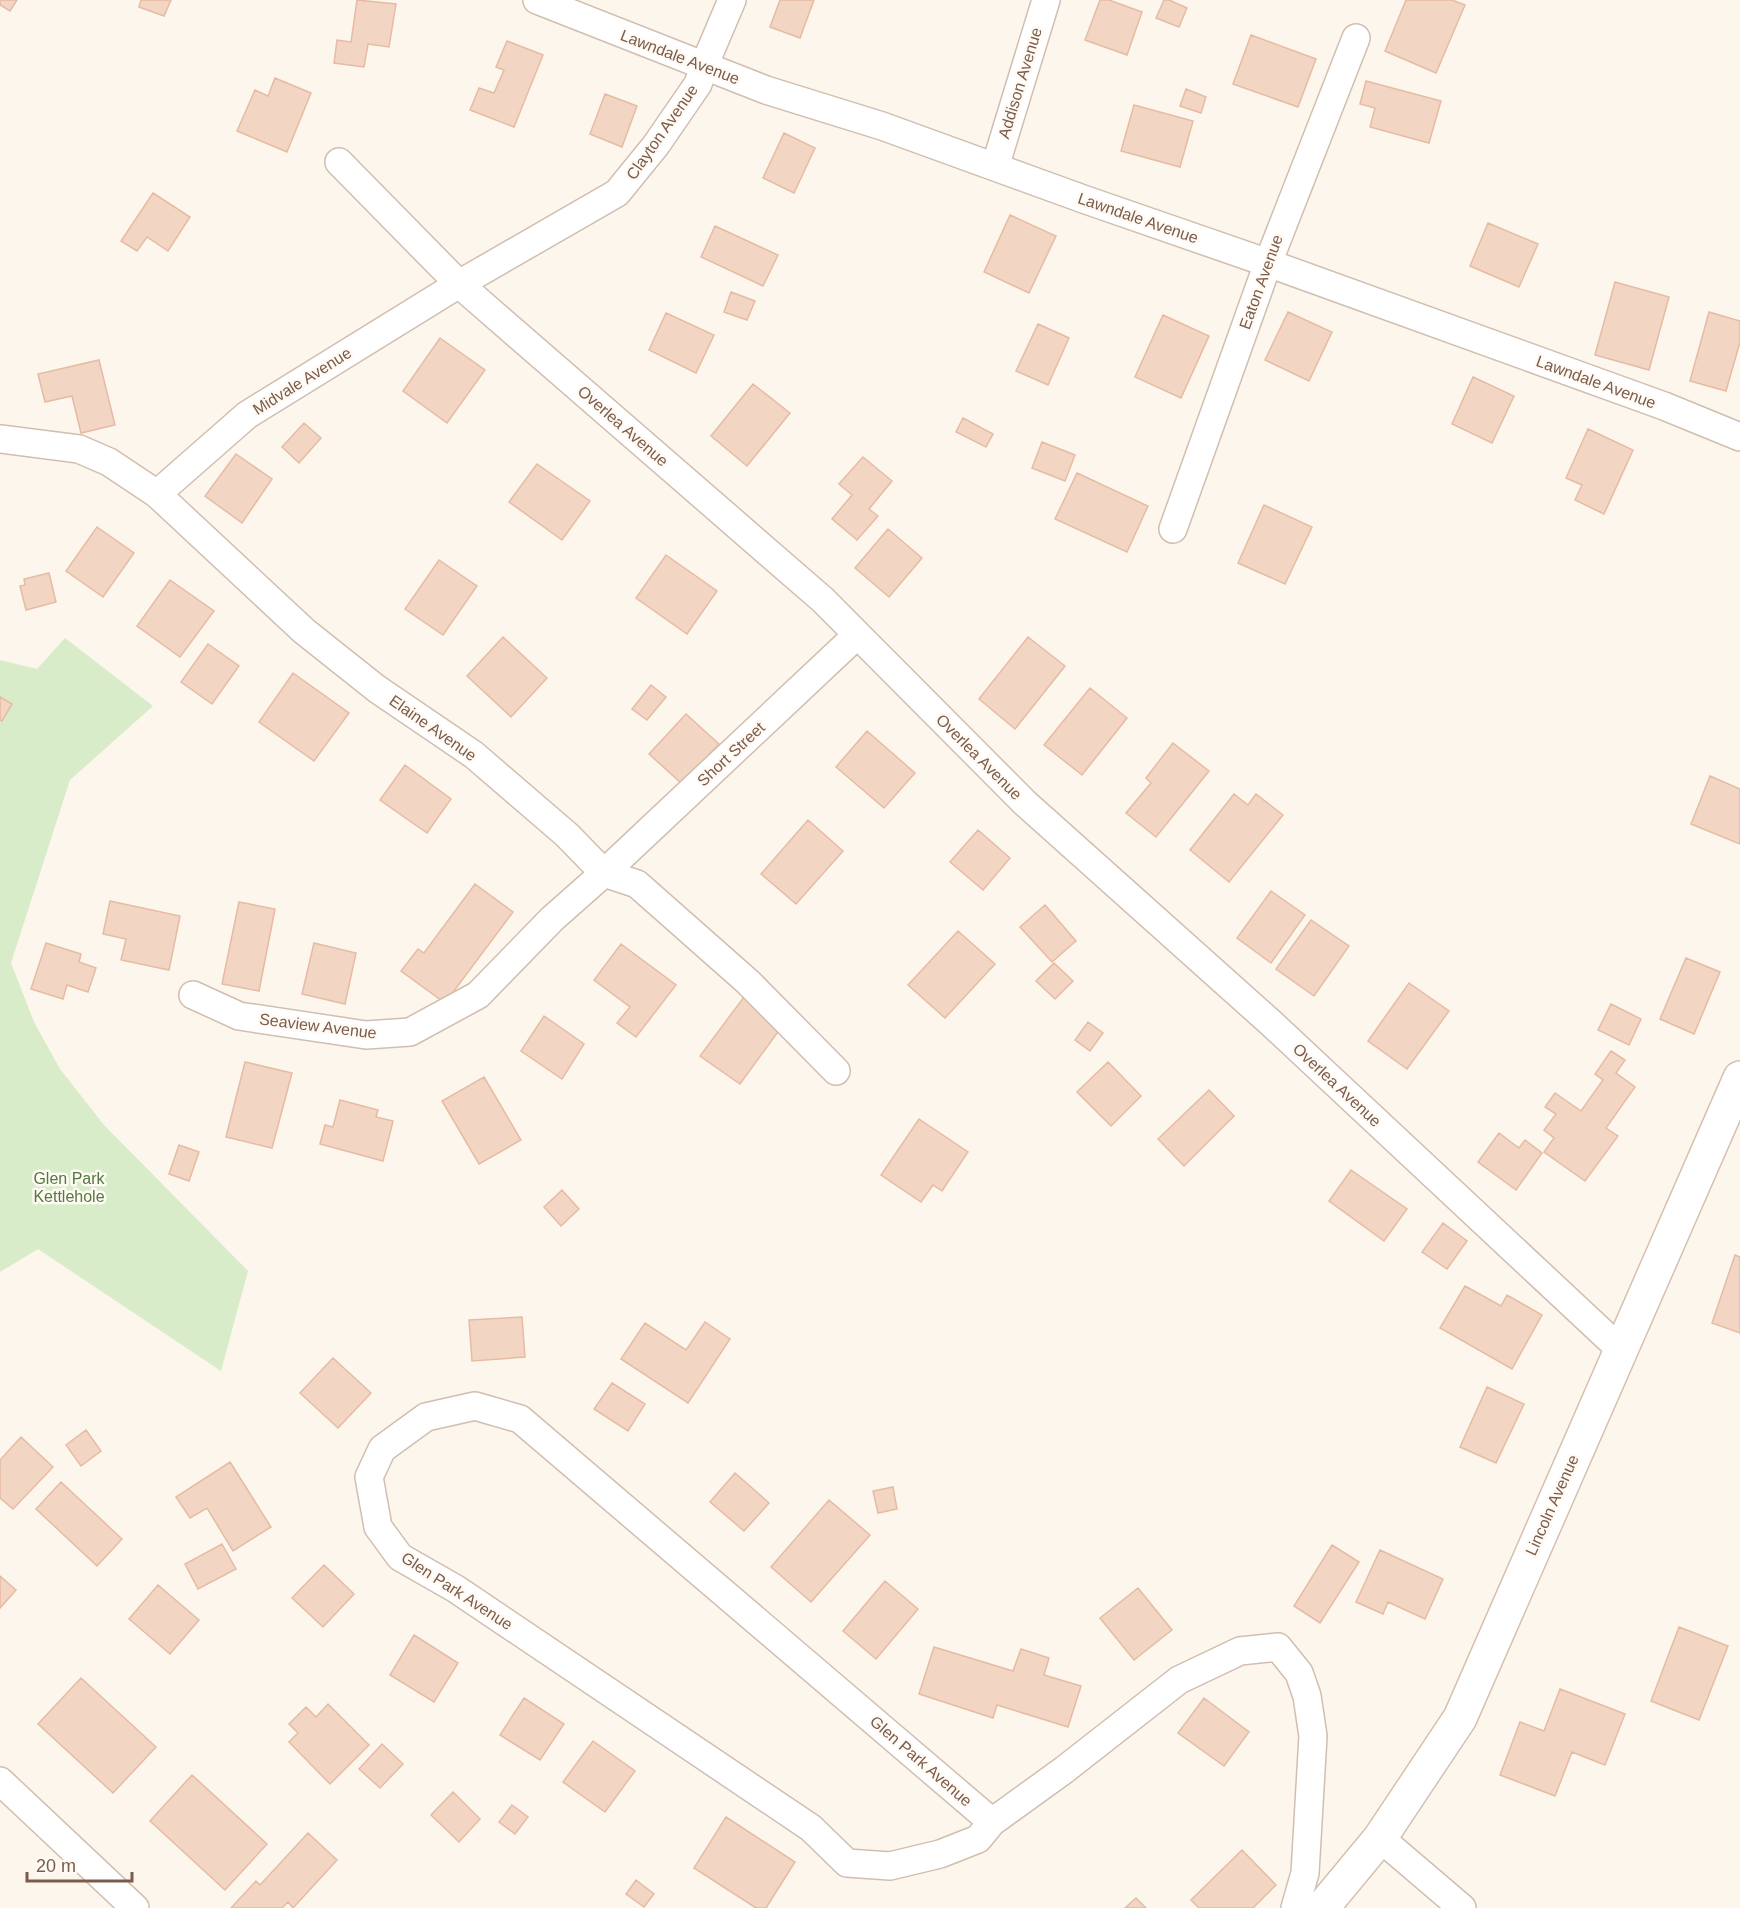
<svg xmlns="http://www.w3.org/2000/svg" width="1740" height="1908" font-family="Arial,sans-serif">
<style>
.green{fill:#d8ecc9}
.building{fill:#f3d5c3;stroke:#e6bba3;stroke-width:1.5}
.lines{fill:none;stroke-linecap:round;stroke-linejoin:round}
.street-casing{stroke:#d1beb0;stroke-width:30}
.secondary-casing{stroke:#d6c0b0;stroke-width:36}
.street{stroke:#fff;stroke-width:27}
.secondary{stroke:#fff;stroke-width:33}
.labels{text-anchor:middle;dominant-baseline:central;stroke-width:5;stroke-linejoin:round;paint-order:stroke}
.street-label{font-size:16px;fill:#7a5c4d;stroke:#fffaf3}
.park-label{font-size:16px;fill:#537a41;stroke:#fffaf3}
</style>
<rect width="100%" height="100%" fill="#fdf6ec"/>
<path class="green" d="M65,638L153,706L70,780L11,963L34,1022L60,1069L104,1125L248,1271L221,1371L38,1249L0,1272V660L37,669Z"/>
<path class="building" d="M0,0H17L10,11L0,5Z
M141,0H171L164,16L139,7Z
M357,0L396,4L389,47L368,44L364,67L334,63L337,40L351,42Z
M780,0H814L800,38L770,27Z
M1100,0H1109L1142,12L1127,55L1085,40Z
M1164,0H1169L1187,8L1179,27L1156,18Z
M1406,0H1452L1465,5L1436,73L1385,51Z
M1251,35L1316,59L1298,107L1233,84Z
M507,41L543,55L514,127L470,110L479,88L494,93L504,70L496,67Z
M275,78L311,93L287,152L237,131L255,90L268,96Z
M1366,81L1441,101L1429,143L1370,127L1375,108L1360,104Z
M1186,89L1206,97L1201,113L1180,106Z
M605,94L637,106L622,147L590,134Z
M1134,105L1193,121L1180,167L1121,151Z
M784,133L815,148L794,193L763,178Z
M153,193L190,217L168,251L147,237L137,251L121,241Z
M1010,215L1056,236L1029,293L984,272Z
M1488,223L1538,244L1519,287L1470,266Z
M715,226L778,255L763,286L701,257Z
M1615,282L1669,297L1649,370L1595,355Z
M731,292L755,301L747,320L724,312Z
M1288,312L1332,332L1309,381L1265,360Z
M1709,312L1740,321V342L1726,391L1690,381Z
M666,313L714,335L696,373L649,350Z
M1163,315L1209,336L1181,398L1135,377Z
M1038,324L1069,338L1048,385L1016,371Z
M440,338L485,370L447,423L403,391Z
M99,360L115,425L81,433L72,396L45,402L38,374Z
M1473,377L1514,396L1492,443L1452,424Z
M753,384L790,413L747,466L711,436Z
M963,418L993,434L986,447L956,432Z
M304,423L321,438L299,463L282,447Z
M1588,429L1633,450L1604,514L1575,500L1582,485L1566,478Z
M1042,442L1075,455L1065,481L1032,468Z
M236,454L272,479L242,523L205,496Z
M863,457L892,481L869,509L878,516L857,540L832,519L852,495L839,484Z
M537,464L590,501L562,540L509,502Z
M1077,473L1148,506L1127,552L1055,519Z
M1264,505L1312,527L1285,584L1238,563Z
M97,527L134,553L103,597L66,571Z
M888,529L922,558L889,597L855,568Z
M666,555L717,591L687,634L636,598Z
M439,560L477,586L443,635L405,609Z
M49,573L56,602L26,610L20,586L25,585L24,579Z
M170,580L214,611L180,657L137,626Z
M503,637L547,678L511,717L467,676Z
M1028,637L1065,666L1015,729L979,699Z
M208,644L239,666L212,704L181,682Z
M293,673L349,713L314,761L259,722Z
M651,685L666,697L647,720L632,709Z
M1090,688L1127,718L1082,775L1044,745Z
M0,697L12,704L2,721L0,720Z
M686,714L719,744L682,784L649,754Z
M867,731L915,773L884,808L836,767Z
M1173,743L1209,771L1156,837L1126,813L1151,783L1146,778Z
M405,765L451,799L427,833L380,800Z
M1710,776L1740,789V844L1691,824Z
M1234,794L1248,805L1256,794L1283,815L1229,882L1190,850Z
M808,820L843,851L796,904L761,874Z
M978,830L1010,858L983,890L950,862Z
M475,884L513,912L445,1003L401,971L418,949L424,953Z
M1271,891L1305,915L1271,963L1237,938Z
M110,901L180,916L169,970L121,960L126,939L103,934Z
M239,902L275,909L259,991L222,984Z
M1045,905L1076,941L1052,962L1020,927Z
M1311,920L1349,946L1314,996L1276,969Z
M958,931L995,964L945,1018L908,985Z
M46,943L81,954L79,962L96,968L88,992L67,985L63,999L31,989Z
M314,943L356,953L345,1004L302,994Z
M621,944L676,985L636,1037L617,1023L630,1007L594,980Z
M1686,958L1720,972L1694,1034L1660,1019Z
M1054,963L1073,981L1055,999L1036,981Z
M1409,983L1449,1011L1407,1069L1368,1041Z
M744,997L783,1025L740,1084L700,1056Z
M1611,1004L1641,1019L1629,1045L1598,1030Z
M544,1016L584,1044L562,1079L521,1051Z
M1088,1022L1103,1033L1090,1051L1075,1040Z
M1611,1051L1625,1060L1616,1073L1635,1087L1606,1128L1618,1136L1585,1181L1544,1152L1554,1138L1544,1130L1556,1114L1545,1107L1555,1093L1581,1111L1603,1080L1595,1074Z
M245,1062L292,1073L272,1148L226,1137Z
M1108,1062L1141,1096L1111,1126L1077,1092Z
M484,1077L521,1140L479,1164L442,1101Z
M1209,1090L1234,1116L1184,1166L1158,1139Z
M340,1100L378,1110L376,1117L393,1121L383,1161L320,1144L325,1125L333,1127Z
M919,1119L968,1152L942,1191L933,1185L921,1202L881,1175Z
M1499,1133L1519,1148L1525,1140L1542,1153L1516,1190L1478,1162Z
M179,1145L199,1152L189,1181L169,1174Z
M1351,1170L1407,1209L1384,1241L1329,1201Z
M562,1190L579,1209L561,1226L544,1207Z
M1443,1223L1467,1241L1447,1269L1422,1252Z
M1735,1255L1740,1257V1333L1712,1323Z
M1465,1286L1501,1306L1507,1295L1542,1315L1512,1369L1440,1328Z
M522,1317L525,1357L472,1361L469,1320Z
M705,1322L730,1339L688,1403L621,1359L645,1323L686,1350Z
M333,1358L371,1393L338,1428L300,1393Z
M612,1383L645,1404L628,1431L594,1409Z
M1487,1387L1524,1404L1496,1463L1460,1447Z
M86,1430L101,1451L81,1466L66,1445Z
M21,1437L53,1467L13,1509L0,1498V1460Z
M230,1462L271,1527L233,1551L207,1508L190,1518L176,1497Z
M735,1473L769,1503L744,1531L710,1502Z
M61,1482L122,1539L97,1566L36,1509Z
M893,1487L897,1509L878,1513L873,1491Z
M829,1500L870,1535L811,1602L771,1567Z
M222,1544L236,1569L198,1589L185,1564Z
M1332,1545L1359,1562L1320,1623L1294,1606Z
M1380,1550L1443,1579L1425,1619L1388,1602L1383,1614L1356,1602Z
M324,1565L354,1594L323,1627L292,1598Z
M0,1576L16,1590L0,1608Z
M885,1581L918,1609L876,1659L843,1631Z
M158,1585L199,1620L170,1654L129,1619Z
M1138,1588L1172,1630L1134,1660L1100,1618Z
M1679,1627L1728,1646L1699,1720L1651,1701Z
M414,1635L458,1663L434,1702L390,1675Z
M934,1647L1013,1671L1021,1649L1049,1658L1044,1675L1081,1686L1068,1727L997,1705L993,1718L919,1694Z
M81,1678L156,1747L113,1793L38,1724Z
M1560,1689L1625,1714L1605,1765L1572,1752L1555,1796L1500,1775L1520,1722L1544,1731Z
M524,1698L564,1724L540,1760L500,1735Z
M1204,1698L1249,1732L1224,1766L1178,1733Z
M328,1704L369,1745L330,1784L289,1742L298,1733L289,1724L306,1707L316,1717Z
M593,1741L635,1771L605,1812L563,1782Z
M382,1744L403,1764L380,1788L359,1769Z
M192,1775L267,1844L225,1890L150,1821Z
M453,1792L480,1819L459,1842L431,1815Z
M512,1805L528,1817L515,1834L499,1822Z
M726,1817L795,1862L766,1908H756L694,1868Z
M308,1833L337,1860L293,1908L288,1902L282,1908H231L256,1881L260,1885Z
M1242,1850L1276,1885L1253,1908H1199L1191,1900Z
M636,1880L654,1894L644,1907L626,1894Z
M1136,1898L1146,1908H1125Z"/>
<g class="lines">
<g class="street-casing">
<path id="street" d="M537,0L766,90L882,126L1086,200L1268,263L1664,406L1740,437
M339,162L459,284L823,600L1025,803L1271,1023L1621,1350
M995,167L1046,0
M0,439L79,449L109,462L157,494L304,631L377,689L474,755L567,835L604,873L637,884L748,982L836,1071
M157,494L247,415L459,284L617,193L656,145L698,84L704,66L732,0
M1173,529L1268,263L1356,38
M193,995L239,1016L366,1035L410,1032L478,995L552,919L604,873L857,635
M0,1781L135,1908
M992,1822L520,1419L475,1406L426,1417L382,1449L369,1477L378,1527L400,1557L456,1589L811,1828L847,1863L890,1866L940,1854L978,1839L992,1822L1064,1770L1179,1680L1240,1651L1278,1647L1299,1673L1307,1696L1313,1736L1305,1873L1295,1908
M1380,1838L1462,1908"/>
</g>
<g class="secondary-casing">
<path id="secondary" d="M1322,1908L1380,1838L1460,1718L1740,1078"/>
</g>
<use href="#street" class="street"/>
<use href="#secondary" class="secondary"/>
</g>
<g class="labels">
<g class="street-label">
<text transform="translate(680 57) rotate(21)">Lawndale Avenue</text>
<text transform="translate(1020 83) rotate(-73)">Addison Avenue</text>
<text transform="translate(662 132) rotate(-55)">Clayton Avenue</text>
<text transform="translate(1138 218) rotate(19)">Lawndale Avenue</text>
<text transform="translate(1261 282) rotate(-70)">Eaton Avenue</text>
<text transform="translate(302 381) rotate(-32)">Midvale Avenue</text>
<text transform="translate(1596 382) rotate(20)">Lawndale Avenue</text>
<text transform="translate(623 426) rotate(41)">Overlea Avenue</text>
<text transform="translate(433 728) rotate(35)">Elaine Avenue</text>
<text transform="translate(731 754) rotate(-43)">Short Street</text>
<text transform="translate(979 757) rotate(45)">Overlea Avenue</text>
<text transform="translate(318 1026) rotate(7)">Seaview Avenue</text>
<text transform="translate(1337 1085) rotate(43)">Overlea Avenue</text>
<text transform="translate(1552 1505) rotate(-66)">Lincoln Avenue</text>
<text transform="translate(457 1591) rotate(33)">Glen Park Avenue</text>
<text transform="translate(921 1761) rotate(41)">Glen Park Avenue</text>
</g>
<g class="park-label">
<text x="69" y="1178">Glen Park<tspan x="69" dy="18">Kettlehole</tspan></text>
</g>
</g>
<path d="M27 1872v9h105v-9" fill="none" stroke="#7a5c4d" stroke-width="3"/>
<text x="36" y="1872" font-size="18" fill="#7a5c4d" stroke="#fffaf3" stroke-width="4.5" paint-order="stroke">20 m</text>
</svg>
